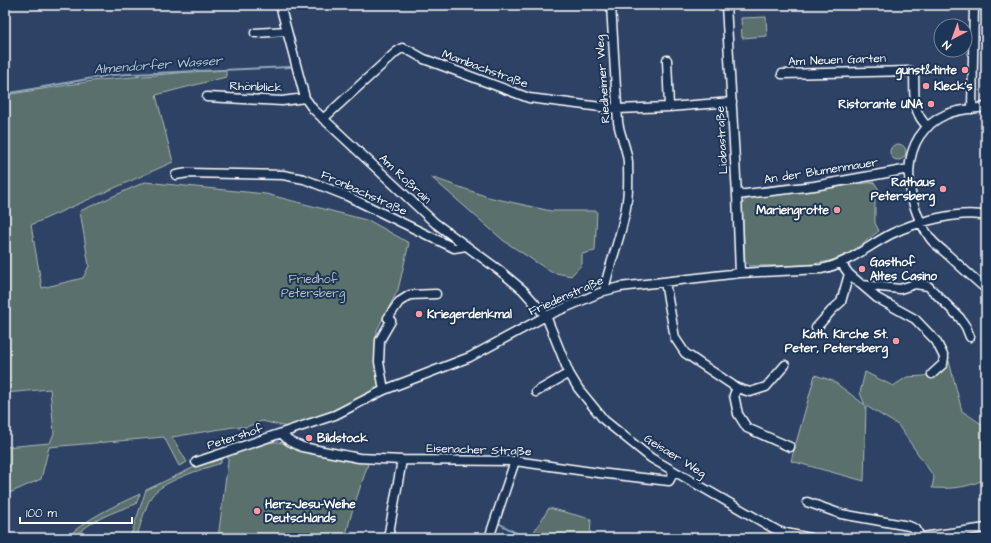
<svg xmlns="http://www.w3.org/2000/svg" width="991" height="543" font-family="'Architects Daughter',sans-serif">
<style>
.green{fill:#5a706c;stroke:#acb8b6}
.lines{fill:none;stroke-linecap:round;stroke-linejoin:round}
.stream{stroke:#91a8bc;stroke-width:2}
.minor-casing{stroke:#fff;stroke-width:11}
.minor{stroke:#1d3557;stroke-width:8}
.poi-dot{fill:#ff9aa2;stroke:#1d3557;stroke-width:1.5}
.labels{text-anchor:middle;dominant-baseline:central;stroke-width:4;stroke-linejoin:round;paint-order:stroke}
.street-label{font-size:12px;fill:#fff;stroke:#1d3557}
.poi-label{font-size:12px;font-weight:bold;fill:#fff;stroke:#1d3557;text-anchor:end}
.park-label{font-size:12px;fill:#b5bfbd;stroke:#1d3557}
.water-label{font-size:13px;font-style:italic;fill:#b6c5d3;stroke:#1d3557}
</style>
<rect width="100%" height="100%" fill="#2e4265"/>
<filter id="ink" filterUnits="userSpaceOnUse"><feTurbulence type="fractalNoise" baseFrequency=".025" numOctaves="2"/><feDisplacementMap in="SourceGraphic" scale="8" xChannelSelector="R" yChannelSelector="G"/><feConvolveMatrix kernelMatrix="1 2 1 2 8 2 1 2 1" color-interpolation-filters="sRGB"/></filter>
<g filter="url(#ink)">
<path class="green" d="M766,17L767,36L742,38L741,18Z
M226,70V77L156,95L173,162L31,225L42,288L83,278L89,266L80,211L145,182L266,194L370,221L409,243L398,290L377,330L375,365L381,390L334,413L291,428L262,421L246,427H233L172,437L187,462L179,466L164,437L49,447L41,479L5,495V447L50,443L54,433L50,389L5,393V95L99,80L189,72Z
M890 152a8 8 0 1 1 16 0a8 8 0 1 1-16 0Z
M431,177L488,197L551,211H597L595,251L582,254V264L571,276L551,272L504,241Z
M874,182L881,193L875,198V223L879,231C869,238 860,247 849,253C821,269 781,265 749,266L745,261L742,204L746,199Z
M949,361L962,411L986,427V478C970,488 950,489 932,488L934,477L898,425L866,406L864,481L791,461L815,375L833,381L865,405L860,393L865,372L893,386L907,377L924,376L940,370Z
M267,442H278L369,461L352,512L345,538H218L228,461V454Z
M221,457V463C203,469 161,481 151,497C146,505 140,527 136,538H130L146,490L203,463Z
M140,494L136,504C113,512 91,520 73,538H66C87,518 114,506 140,494Z
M549,508L591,519L590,538H530Z"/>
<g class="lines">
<path class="stream" d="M5,94L110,75L290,67
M500,524L525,538"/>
<g class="minor-casing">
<path id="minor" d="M280,5L305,98L313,109L435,223L499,270L523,290L546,316L569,373L578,388L604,420L651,458L780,532L787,538
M726,5L737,195L740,273
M255,33L287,31
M667,60L669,107
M782,74L911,71L914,74C915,96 911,111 928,127
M207,97L282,101L305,98
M986,107C973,109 960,109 947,114C896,136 903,199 930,238C934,244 942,249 948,255C960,266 973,278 986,289
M972,109L974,5
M323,119L396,52L402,48L410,51L424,59L529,98L617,109L669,107L732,102
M176,175L188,173L283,175L304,179L347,196L454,248L466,246
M737,195L814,186L909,169
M841,263L849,274L877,298L915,319L936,341L944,357L943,364L932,374
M665,282L675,338L685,353L698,362L737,388L750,392L766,387L785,365
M862,285L900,289L915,284L928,286L960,318L966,327L970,337
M604,291C610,260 624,231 627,200C629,187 628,174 628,162C627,148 620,136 618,122L611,5
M816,328L832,310L841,302L849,274
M737,388L734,395L738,414L747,428L790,447
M384,390L379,362L380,340L391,321L388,318L399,302L410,295L436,294
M536,392L569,373
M282,434L289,441L302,447L359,458L402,460L515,461L599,473L669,481L674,472
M196,462L335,415L384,390L470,357L546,316L604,291L620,287L740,273L821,269C847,264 868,246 891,234C915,222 960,210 986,216
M807,502L841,514L909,526L916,529L920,537
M781,532L810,538
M388,538L402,460
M489,538L515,461
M915,538L986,528"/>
</g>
<use href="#minor" class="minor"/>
</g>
</g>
<g class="poi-dot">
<circle cx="965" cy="70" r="4"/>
<circle cx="926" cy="86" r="4"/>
<circle cx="931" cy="104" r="4"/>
<circle cx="943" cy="189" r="4"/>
<circle cx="837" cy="210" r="4"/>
<circle cx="862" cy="269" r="4"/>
<circle cx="419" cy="314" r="4"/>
<circle cx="896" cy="341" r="4"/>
<circle cx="309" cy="438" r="4"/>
<circle cx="257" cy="511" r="4"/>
</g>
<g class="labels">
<g class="street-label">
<text transform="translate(837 60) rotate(-2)">Am Neuen Garten</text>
<text transform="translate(485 69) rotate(20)">Mambachstraße</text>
<text transform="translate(603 79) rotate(-94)">Riedheimer Weg</text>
<text transform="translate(256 87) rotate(2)">Rhönblick</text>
<text transform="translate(722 140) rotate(-93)">Liobastraße</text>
<text transform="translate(821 171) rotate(-9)">An der Blumenmauer</text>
<text transform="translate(405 179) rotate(43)">Am Roßrain</text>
<text transform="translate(364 193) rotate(24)">Fronbachstraße</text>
<text transform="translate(566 296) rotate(-24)">Friedenstraße</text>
<text transform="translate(235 437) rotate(-18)">Petershof</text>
<text transform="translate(479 450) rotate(2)">Eisenacher Straße</text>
<text transform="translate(675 456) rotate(32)">Geisaer Weg</text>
</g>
<g class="poi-label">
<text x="957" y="70">gunst&amp;tinte</text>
<text x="934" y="86" text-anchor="start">Kleck's</text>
<text x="923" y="104">Ristorante UNA</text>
<text x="935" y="182">Rathaus<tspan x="935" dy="14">Petersberg</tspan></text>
<text x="829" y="210">Mariengrotte</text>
<text x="870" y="262" text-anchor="start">Gasthof<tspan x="870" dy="14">Altes Casino</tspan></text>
<text x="427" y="314" text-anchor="start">Kriegerdenkmal</text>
<text x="888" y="334">Kath. Kirche St.<tspan x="888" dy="14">Peter, Petersberg</tspan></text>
<text x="317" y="438" text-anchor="start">Bildstock</text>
<text x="265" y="504" text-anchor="start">Herz-Jesu-Weihe<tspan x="265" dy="14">Deutschlands</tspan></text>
</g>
<g class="park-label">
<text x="313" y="279">Friedhof<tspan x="313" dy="14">Petersberg</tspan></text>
</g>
<g class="water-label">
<text transform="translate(158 65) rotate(-4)">Almendorfer Wasser</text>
</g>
</g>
<rect width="991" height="543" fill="none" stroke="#1d3557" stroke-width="20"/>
<rect x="10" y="10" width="971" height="523" fill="none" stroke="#fff" stroke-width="1.5" filter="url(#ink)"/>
<g transform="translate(953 38) rotate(221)"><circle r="19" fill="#1d3557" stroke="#77869a"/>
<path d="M0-3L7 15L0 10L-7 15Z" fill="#ff9aa2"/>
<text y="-6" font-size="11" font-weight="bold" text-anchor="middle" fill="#ffffff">N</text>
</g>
<path d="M20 517v6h112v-6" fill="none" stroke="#ffffff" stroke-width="2"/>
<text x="26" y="517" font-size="12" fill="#ffffff" stroke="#1d3557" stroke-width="3" paint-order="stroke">100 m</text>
</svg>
